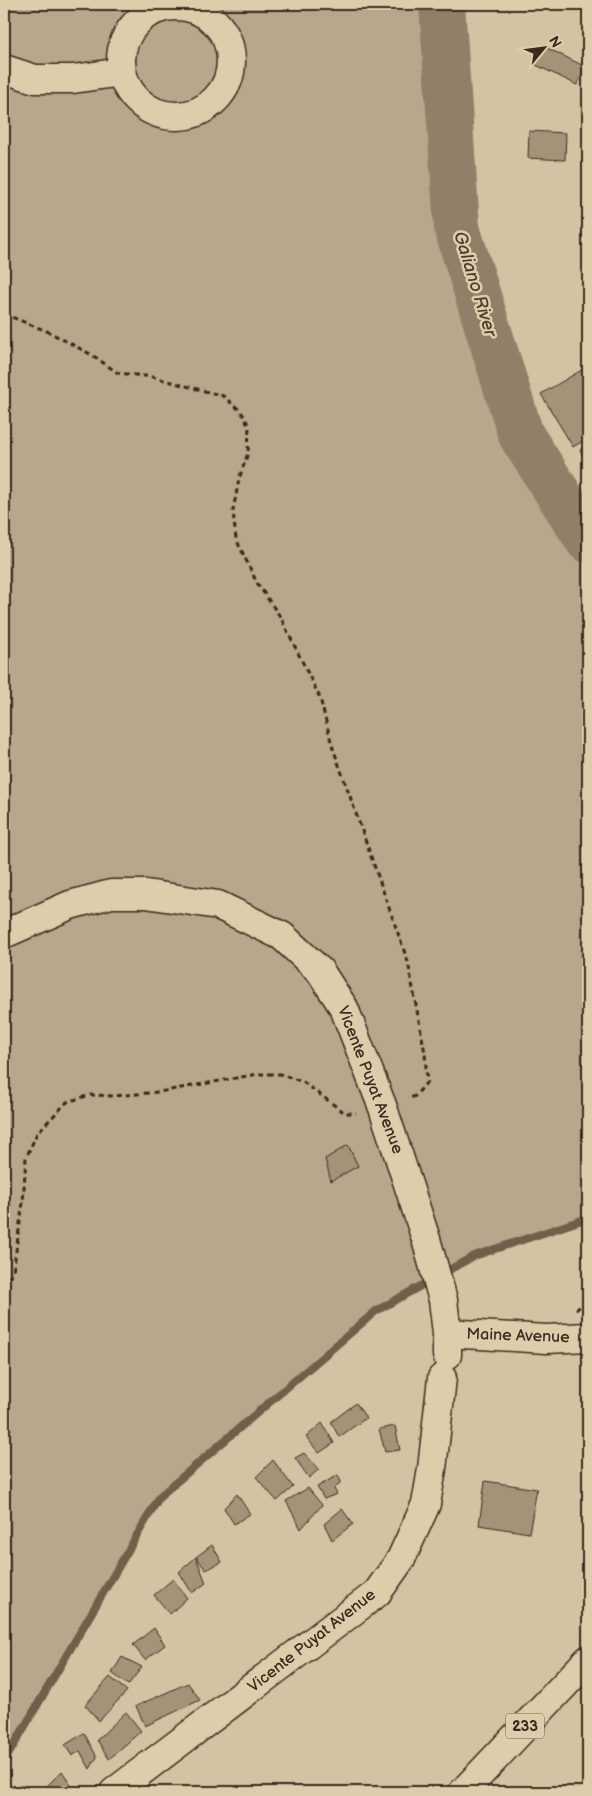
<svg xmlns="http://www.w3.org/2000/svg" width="592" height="1796" font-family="'Balsamiq Sans',sans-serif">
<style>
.green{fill:#b8a78a;stroke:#7a6854}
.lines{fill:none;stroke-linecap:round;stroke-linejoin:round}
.stream{stroke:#6f5e4a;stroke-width:8}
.river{stroke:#918068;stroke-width:46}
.building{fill:#a49379;stroke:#3b2a1e}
.minor-casing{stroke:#3b2a1e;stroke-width:31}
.major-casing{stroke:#3b2a1e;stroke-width:31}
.path{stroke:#3b2a1e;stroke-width:3;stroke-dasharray:5 4;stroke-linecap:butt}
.minor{stroke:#decdaa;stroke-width:28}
.major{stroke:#decdaa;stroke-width:28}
.labels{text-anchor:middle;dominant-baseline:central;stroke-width:5;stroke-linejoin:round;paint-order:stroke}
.shield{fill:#decdaa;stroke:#6c5b48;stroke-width:1}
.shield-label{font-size:15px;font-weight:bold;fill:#3b2a1e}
.street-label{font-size:16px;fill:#3b2a1e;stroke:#decdaa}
.water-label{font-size:18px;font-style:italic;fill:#4c3b2d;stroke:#decdaa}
</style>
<rect width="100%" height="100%" fill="#d4c3a2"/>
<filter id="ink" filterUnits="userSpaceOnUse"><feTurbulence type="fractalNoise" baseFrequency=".02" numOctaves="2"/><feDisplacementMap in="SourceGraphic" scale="10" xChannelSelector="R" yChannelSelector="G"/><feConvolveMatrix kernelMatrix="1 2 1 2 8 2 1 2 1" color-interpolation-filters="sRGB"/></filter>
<g filter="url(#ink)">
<path class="green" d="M4,4H442L458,228L521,435L588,540V1218L474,1256L376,1311L160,1496L4,1762Z"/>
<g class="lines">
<path class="stream" d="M4,1762L160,1496L376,1311L474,1256L588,1218"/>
<path class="river" d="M442,4L457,228L521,435L588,540"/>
</g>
<path class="building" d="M543,46L586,67L577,85L534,64Z
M529,131L566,133L565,160L528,158Z
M585,368L583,374L588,384V438L573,447L541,394Z
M588,446V464L580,450Z
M348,1145L358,1166L331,1181L325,1159Z
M356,1403L366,1418L339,1437L331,1422Z
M322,1423L334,1443L319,1453L306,1437Z
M395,1426L400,1450L385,1452L379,1429Z
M304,1453L319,1469L309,1478L295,1458Z
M273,1460L293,1487L277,1501L256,1477Z
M338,1475L341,1482L334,1489L337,1494L324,1499L317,1487Z
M485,1481L537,1489L529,1533L479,1525Z
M308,1488L322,1505L301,1529L286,1501Z
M237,1494L250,1514L234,1524L224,1508Z
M342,1509L353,1524L332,1540L324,1524Z
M212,1545L222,1562L206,1570L196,1557Z
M196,1557L206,1583L192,1593L179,1572Z
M173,1579L187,1598L170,1614L154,1595Z
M154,1628L165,1645L145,1660L133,1645Z
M122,1657L142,1667L128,1685L112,1673Z
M110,1677L127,1691L99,1721L85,1705Z
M188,1683L200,1700L145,1726L136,1706Z
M126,1712L141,1731L109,1759L97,1740Z
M84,1733L97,1757L90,1769L80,1751L72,1756L65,1745Z
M62,1771L71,1785L63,1792H41Z"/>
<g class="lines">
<g class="minor-casing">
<path id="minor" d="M121 61a55 55 0 1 1 110 0a55 55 0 1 1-110 0Z
M4,69L35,79H73L122,72
M4,934L70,905L111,894H146L218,905L282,936L320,971L344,1008L383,1108L426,1239L443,1300L447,1333V1355
M447,1333L546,1339L588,1337
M114,1792L377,1593L401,1559L426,1504L432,1469L442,1378"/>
</g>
<g class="major-casing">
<path id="major" d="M463,1792L588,1660"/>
</g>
<path class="path" d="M4,314L49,332L92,355L118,373L153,377L223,396L241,411L249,426L248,453L239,479L233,511L236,539L257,583L281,618L320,698L332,745L408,962L425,1053L427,1082L415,1096L408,1099
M4,1285L13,1272L23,1202L26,1158L37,1133L67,1102L90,1095L114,1096L159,1092L258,1074H280L303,1082L345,1113H356
M576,1310L588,1299"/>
<use href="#minor" class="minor"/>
<use href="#major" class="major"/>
</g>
</g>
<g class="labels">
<rect class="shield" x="506" y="1713.5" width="38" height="25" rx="4"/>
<g class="shield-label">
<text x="525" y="1726">233</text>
</g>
<g class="street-label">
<text transform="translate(370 1080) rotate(69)">Vicente Puyat Avenue</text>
<text transform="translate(518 1336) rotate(2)">Maine Avenue</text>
<text transform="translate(312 1641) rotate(-38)">Vicente Puyat Avenue</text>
</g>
<g class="water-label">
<text transform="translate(475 284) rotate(73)">Galiano River</text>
</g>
</g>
<rect width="592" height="1796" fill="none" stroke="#decdaa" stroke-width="20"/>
<rect x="10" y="10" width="572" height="1776" fill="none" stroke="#3b2a1e" stroke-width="2" filter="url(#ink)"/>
<g transform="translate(544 48) rotate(61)" stroke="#decdaa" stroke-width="4" paint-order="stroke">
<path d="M0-4L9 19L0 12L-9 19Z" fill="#3b2a1e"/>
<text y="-8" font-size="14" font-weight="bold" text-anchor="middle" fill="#3b2a1e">N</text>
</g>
</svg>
